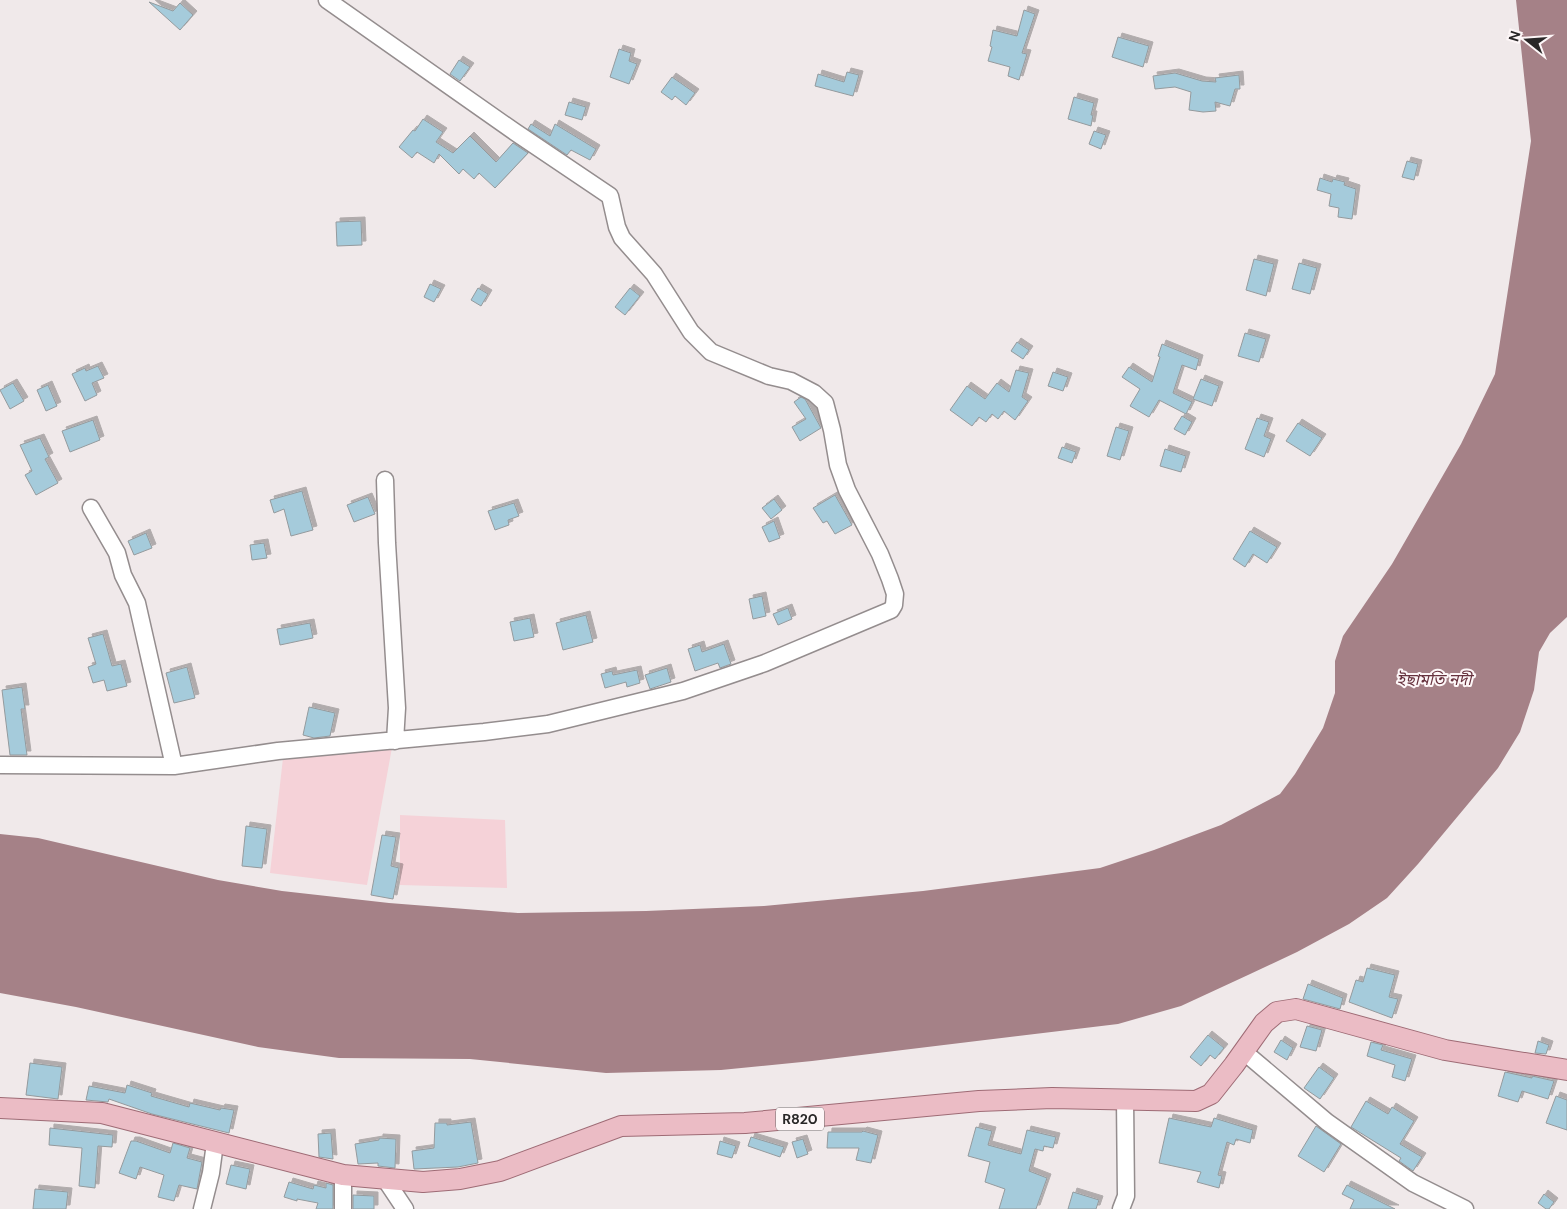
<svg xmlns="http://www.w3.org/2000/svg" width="1567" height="1209" font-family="'DM Sans','Noto Sans Bengali',sans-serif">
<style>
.green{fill:#f5d2d8}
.water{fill:#a58187}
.building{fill:#a5cbdb;stroke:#949a9d;filter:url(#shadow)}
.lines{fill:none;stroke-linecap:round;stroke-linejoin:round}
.minor-casing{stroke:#948d8e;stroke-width:19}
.major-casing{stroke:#9e6b75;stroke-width:22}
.minor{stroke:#fff;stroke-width:16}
.major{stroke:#ebbcc5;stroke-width:20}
.labels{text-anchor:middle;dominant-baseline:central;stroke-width:4;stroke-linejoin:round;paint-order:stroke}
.shield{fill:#fdf6f7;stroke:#696565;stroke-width:1}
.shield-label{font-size:14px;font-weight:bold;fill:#292727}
.water-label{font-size:16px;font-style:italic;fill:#67323e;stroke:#fdf6f7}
</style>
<defs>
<filter id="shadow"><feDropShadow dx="4" dy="-4" stdDeviation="0" flood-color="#0004"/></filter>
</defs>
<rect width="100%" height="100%" fill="#f0e9ea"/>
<path class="green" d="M393,742L367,885L270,873L283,758Z
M400,815L505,820L507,888L400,885Z"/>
<path class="water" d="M1516,0H1567V617L1550,633L1539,652L1534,690L1520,732L1498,768L1418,864L1387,898L1349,924L1297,952L1248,975L1181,1006L1118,1024L812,1061L721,1070L606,1073L470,1059L339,1058L258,1047L76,1007L0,993V834L38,838L218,880L282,891L389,903L518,913L646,911L764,906L923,891L1100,868L1154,850L1221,825L1280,794L1295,774L1323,728L1335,693V661L1343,636L1392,564L1461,444L1495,374L1531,141Z"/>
<path class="building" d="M149,2L173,11L180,3L193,15L180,30Z
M1024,10L1035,14L1022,53L1027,54L1019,80L1008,76L1010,67L988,61L992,47L990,46L993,30L1017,36Z
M1118,37L1149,46L1143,67L1112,57Z
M619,49L631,53L629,61L637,64L629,84L610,77Z
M459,60L470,67L460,81L450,74Z
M847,72L859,75L853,96L815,86L818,74L844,82Z
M1175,73L1202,81L1216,82L1215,78L1239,75L1240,89H1235L1230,106L1215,102L1216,111L1203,112L1189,110L1191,92L1175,87L1155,89L1153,76Z
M672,77L695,93L686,105L675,96L672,100L661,92Z
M1074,97L1094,103L1091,115H1093L1091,126L1068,119Z
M569,102L586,107L582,120L565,115Z
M423,119L443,132L436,142L453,153L470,136L496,162L513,143L528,153L495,188L479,173L474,179L463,169L459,174L439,154L434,163L417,152L412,158L399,147L413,130L415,131Z
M531,124L550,136L555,124L596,149L590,160L571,150L567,155L528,129Z
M1094,131L1106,135L1101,149L1089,144Z
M1407,161L1418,164L1414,180L1402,177Z
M1320,178L1332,182L1333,179L1345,182L1344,185L1356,189L1352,219L1338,217L1339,208L1329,206L1331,194L1317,190Z
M361,221L362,245L337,246L336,222Z
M1254,259L1274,264L1266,296L1246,290Z
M1299,263L1317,268L1310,294L1292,289Z
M430,284L441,289L434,302L424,297Z
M478,288L488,294L481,306L471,300Z
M630,288L640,296L625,315L615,307Z
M1245,333L1266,339L1259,362L1238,356Z
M1017,342L1029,350L1023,359L1011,351Z
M1162,344L1199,359L1196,370L1182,365L1173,393L1192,402L1186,414L1159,400L1149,417L1130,406L1140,389L1122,377L1129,367L1152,382L1160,357L1158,356Z
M98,366L104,378L92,383L97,395L85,401L72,374L85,368L86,371Z
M1016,370L1029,373L1022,397L1028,401L1015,420L1004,411L998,419L992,414L986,422L979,417L972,426L950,410L967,386L985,399L997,383L1009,392Z
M1053,372L1068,377L1063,391L1048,386Z
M1201,379L1219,386L1212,406L1193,399Z
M13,383L24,401L10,409L0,390Z
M48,385L57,406L46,411L37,390Z
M801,397L805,399L821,428L800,441L792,427L806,419L794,402Z
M1182,416L1192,422L1185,435L1174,429Z
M1257,418L1269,422L1264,436L1271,439L1264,457L1245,449Z
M93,420L100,440L70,452L62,431Z
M1298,423L1322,438L1310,456L1286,441Z
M1116,427L1129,431L1120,460L1107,456Z
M40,438L49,457L45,459L58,483L36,495L25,475L32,471L20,445Z
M1062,447L1076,452L1072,463L1058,458Z
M1165,449L1186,456L1181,472L1160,466Z
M302,491L313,530L291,536L284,509L274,513L270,500Z
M835,495L852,525L835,534L827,521L823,523L813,508Z
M368,497L375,514L354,522L347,505Z
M774,499L782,510L771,519L762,508Z
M514,503L519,516L508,520L509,525L495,530L488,511Z
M774,521L780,538L769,542L762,527Z
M1250,531L1277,547L1267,563L1253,554L1245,567L1233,559Z
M146,533L152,548L134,555L128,541Z
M264,543L267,558L252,560L250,545Z
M762,596L766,616L753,619L749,599Z
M788,608L792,619L778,625L773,614Z
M586,615L593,642L563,650L556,623Z
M530,618L534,637L514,641L510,622Z
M310,623L313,638L280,645L277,629Z
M103,634L112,666L121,664L127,686L107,691L104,680L93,683L88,667L96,664L88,638Z
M724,644L731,664L720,668L718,663L695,671L688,649L700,645L702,652Z
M187,667L195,698L174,703L166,673Z
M667,668L671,682L650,689L645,675Z
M637,670L640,683L627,687L626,682L605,688L601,674L612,671L613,675Z
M22,687L25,709H21L27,755H10L2,690Z
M309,707L335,713L330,736L314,738L303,735Z
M246,826L267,829L262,868L242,866Z
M382,835L396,837L391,866L399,868L393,899L371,895Z
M1367,968L1395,975L1389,997L1398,999L1392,1018L1349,1002L1356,980L1363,982Z
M1308,984L1343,998L1340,1009L1303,999Z
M1307,1026L1322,1030L1316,1051L1300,1047Z
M1208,1035L1224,1048L1215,1059L1210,1055L1201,1066L1190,1057Z
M1281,1040L1293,1048L1287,1060L1274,1052Z
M1538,1041L1549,1045L1546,1054L1535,1053Z
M1371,1042L1383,1045L1381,1050L1412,1059L1405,1081L1392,1077L1395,1065L1367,1056Z
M30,1063L62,1067L58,1099L26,1095Z
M1319,1067L1334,1078L1320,1099L1304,1088Z
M1505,1072L1532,1078V1076L1554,1081L1548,1099L1522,1091L1518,1102L1498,1096Z
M127,1085L152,1093L151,1096L189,1107L190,1103L220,1110L221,1108L234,1110L229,1133L152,1114L109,1099L108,1102L86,1100L89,1086L125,1093Z
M1556,1096L1567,1100V1130L1546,1123Z
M1366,1101L1388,1114L1392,1107L1414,1121L1400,1144L1422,1157L1413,1171L1399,1161L1401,1158L1351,1127Z
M1169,1118L1211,1127L1214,1118L1253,1130L1250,1143L1236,1139L1234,1145L1227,1142L1218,1175L1222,1176L1219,1188L1197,1182L1201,1172L1159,1163Z
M471,1122L478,1163L458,1167L414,1169L412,1151L434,1148L435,1123H447V1125Z
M1316,1126L1341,1144L1324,1172L1298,1156Z
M976,1127L992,1131L988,1145L1021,1154L1027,1130L1056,1137L1053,1148L1044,1146L1043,1151L1035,1149L1029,1171L1047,1178L1036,1209H999L1005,1189L985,1182L990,1162L968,1156Z
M50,1128L113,1135L112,1147L98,1146L95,1188L79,1186L82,1148L49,1145Z
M863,1131L878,1135L871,1163L856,1160L859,1148H827L828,1132H862Z
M331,1133L333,1159L319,1157L318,1134Z
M751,1137L784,1147L780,1157L748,1146Z
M379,1138L396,1139L395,1168L378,1166V1163L358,1164L355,1144L379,1140Z
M803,1139L808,1154L797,1158L792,1142Z
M131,1141H136L170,1153L173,1143L190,1148L187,1158L202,1162L197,1189L179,1185L174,1201L158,1197L164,1175L140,1167L136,1179L119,1173Z
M720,1141L736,1146L732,1158L717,1154Z
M231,1165L250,1169L246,1189L226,1184Z
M289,1182L313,1189L314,1185L326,1188V1183L333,1185V1209H316L318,1203L297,1199V1201L284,1197Z
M1347,1185L1395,1209H1350L1354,1200L1342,1194Z
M35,1189L68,1192L66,1209H33Z
M1073,1192L1099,1200L1096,1209H1068Z
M1544,1194L1554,1202L1549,1209H1546L1538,1203Z
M353,1195L374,1196V1209H353Z"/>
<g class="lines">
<g class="minor-casing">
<path id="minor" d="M385,480L387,543L397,708L395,741
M91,508L117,553L123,575L137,603L174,766
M0,765L174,766L278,751L484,732L548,724L683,691L765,663L891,610L894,605L895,594L890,579L880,554L847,490L838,465L832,430L825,403L814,393L791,381L769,376L711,352L691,332L654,274L622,238L617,227L610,196L515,132L327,0
M1243,1051L1327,1122L1413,1183L1465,1209
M385,1179L405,1209
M202,1209L211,1173L215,1143
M343,1209V1175
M1121,1209L1126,1196L1125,1099"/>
</g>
<g class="major-casing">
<path id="major" d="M0,1108L102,1113L343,1175L423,1182L460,1179L500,1171L621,1126L745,1123L979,1101L1052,1098L1196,1101L1211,1094L1234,1065L1264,1023L1277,1012L1296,1009L1445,1050L1567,1070"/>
</g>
<use href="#minor" class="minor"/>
<use href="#major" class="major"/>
</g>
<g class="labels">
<rect class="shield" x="776" y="1107.5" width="48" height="23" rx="4"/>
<g class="shield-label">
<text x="800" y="1119">R820</text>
</g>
<g class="water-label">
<text x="1434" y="679">ইছামতি নদী</text>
</g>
</g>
<g transform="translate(1527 40) rotate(287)" stroke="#fdf6f7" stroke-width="4" paint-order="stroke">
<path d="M0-4L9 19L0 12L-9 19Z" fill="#292727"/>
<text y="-8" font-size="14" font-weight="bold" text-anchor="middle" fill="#292727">N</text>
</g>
</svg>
